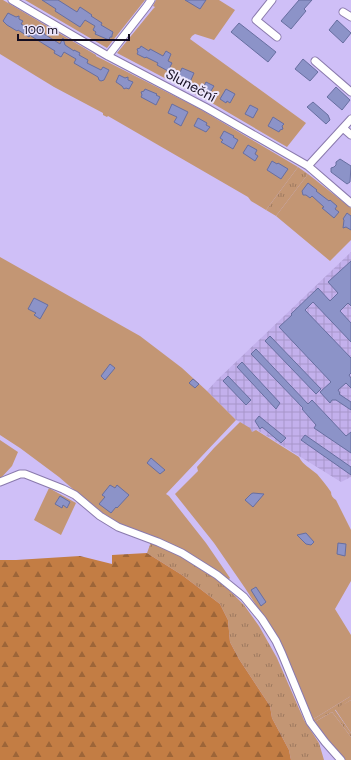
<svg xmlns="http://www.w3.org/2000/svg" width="351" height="760" font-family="'DM Sans',sans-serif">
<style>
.industrial{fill:url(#industrial-grid)}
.grass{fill:url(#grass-tufts)}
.forest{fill:url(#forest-firs)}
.garden{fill:#c39674}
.building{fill:#8c93c8;stroke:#676ea0}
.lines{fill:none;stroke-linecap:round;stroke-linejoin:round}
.street-casing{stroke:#8a7aad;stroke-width:9}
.street{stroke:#fff;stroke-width:7}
.labels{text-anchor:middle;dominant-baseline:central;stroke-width:4;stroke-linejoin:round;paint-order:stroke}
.street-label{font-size:14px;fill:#140d20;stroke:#ece6fd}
</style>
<defs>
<pattern id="industrial-grid" width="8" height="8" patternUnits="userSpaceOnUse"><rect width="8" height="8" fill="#c3b0ec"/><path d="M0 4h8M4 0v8" fill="none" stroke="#a796ca"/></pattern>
<pattern id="grass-tufts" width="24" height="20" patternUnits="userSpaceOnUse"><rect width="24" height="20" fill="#c39674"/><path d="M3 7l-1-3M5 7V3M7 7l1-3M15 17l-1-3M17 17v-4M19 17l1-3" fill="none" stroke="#9d795f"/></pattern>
<pattern id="forest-firs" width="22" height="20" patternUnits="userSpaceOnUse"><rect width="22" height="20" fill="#c37d44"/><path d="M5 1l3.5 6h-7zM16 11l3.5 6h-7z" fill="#9d6538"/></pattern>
</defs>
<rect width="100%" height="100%" fill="#cfbff7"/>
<path class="industrial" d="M351,252V477L341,482L257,430L252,432L240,422L236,420L207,391L217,380Z"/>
<path class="grass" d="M298,167L308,174L276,216L266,210Z
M151,542L178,555L207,572L224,585L244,605L259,626L277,658L304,720L319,743L324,760H291L289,750L272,718L270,706L239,659L230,642L228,620L220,604L182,575L147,553Z
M351,696V700L335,710L351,733V737L332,712L313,723L312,720Z"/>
<path class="forest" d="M147,553L182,575L220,604L228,620L230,642L239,659L270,706L272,718L289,750L291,760H0V560H16L80,556L112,564V555Z"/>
<path class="garden" d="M0,0H3L96,55V56L198,108L298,167L266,210L251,201L248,197L108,116L107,117L103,115V113L54,87L0,54Z
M25,0H145L107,48Z
M156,0H219L235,10L214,40L195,34L192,36L190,39L306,123L287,147L212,103L117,53L153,9L155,7L153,6Z
M308,174L351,208V240L330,261L276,216Z
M0,257L140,336L182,368L207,391L236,420L166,494L169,496L206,543L230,578L228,580L207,566L115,523L96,509L59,477L20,448L0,435Z
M240,422L250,428L252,432L256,430L299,457C303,465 310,468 317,474C322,480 327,486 331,492C331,496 333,498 336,500L351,530V581L335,609L351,635V696L312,720L272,630L245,588L214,543L175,494L198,471L197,467L214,448Z
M0,440L18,452L12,466L0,479Z
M49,488L76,503L61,535L34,520Z
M351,700V733L335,709Z
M332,712L351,737V760H345L327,740L313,723Z"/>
<path class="building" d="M42,0H58L77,12L80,7L92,15L91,16L102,23L101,25L113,32L112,35V37H110L109,40L95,34L96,32L93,30L95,26L85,20L80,27L55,11L56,9Z
M185,0H206L200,9Z
M299,0H312L304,9L306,11L291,29L281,21Z
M8,13L16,17L19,16V19L23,21L21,24L35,32L38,28L45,33L44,34L60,44L63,38L65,45L74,51V50L80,53L79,55L88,60L87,63L101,70L103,67L109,70L104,80L101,81L99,80L98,77L74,63L76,59L64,52L61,57L54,53L55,51L31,36L33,32L29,37L18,30L17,31L7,25L3,21Z
M337,20L351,33L343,43L329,30Z
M239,23L276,52L268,62L231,32Z
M141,46L149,51L150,49L163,56L166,51L171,54L168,61L172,63L168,71L157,65L158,63L146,57L145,58L137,54L138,52L137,49L140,48Z
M303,59L318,72L310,81L295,69Z
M182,68L194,73L190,82L178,77Z
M119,75L125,78L128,77V80L133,82L129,89L126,88L124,89L122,86L116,82Z
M206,82L214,86L209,94L202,90Z
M336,87L350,100L342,110L327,97Z
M145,89L157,94L156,95L160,97L156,105L141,97L142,95L141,92L144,91Z
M226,89L235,94L230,103L227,101L226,103L220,99Z
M313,102L328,115L330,120L326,124L307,107Z
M172,104L188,112L181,126L174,122L177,117L168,113Z
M250,105L258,109L253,118L245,114Z
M273,117L284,124L282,126L283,129L280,130L279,132L268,126Z
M198,118L207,123L206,125L210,127L206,132L194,126Z
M224,131L234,136L233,137L238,140L233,149L221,142L223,140L220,138Z
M248,145L257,150L255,154L258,156L255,161L243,153Z
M340,159L351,166L350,182L347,184L331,172V168L334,167L336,165V162Z
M272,161L277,164L278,163L288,169L281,179L267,170Z
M308,183L317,190L316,191L329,201L330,200L337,206L335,209L339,212L334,218L322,208L324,207L312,196L310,198L306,195H303L302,191Z
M347,213L351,216V230L346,227L343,228L344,220L343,219Z
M351,261V306L348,303L340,311L351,323V342L313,302L305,310L351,358V373L349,375L351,378V388L346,383L338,390L340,393L339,394L351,402V410L336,400H332L330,403L320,392L331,382L279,327L292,315L291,314L318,288L330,301L338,293L328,282Z
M34,298L48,305L40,319L34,315L36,313L28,309Z
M270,336L321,389L316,394L265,341Z
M256,349L308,404L312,400L346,436L351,432V453L314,428L316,425L302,409L303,408L251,354Z
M242,362L280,403L276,409L237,367Z
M110,364L115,368L105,380L101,376Z
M228,376L251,400L246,405L223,381Z
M193,379L199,384L195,388L189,383Z
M259,416L286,438L281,443L262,427L260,429L255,421Z
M305,435L351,467V475L301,440Z
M151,458L165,470L160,474L147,463Z
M110,485L115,488L117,485L129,495L117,508L116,507L111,513L99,504L105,497L102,495Z
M253,493L264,494L253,507L245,500L251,494Z
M60,496L70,502L67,508L63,505L62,508L55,504Z
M306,533L314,542L311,545L306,544L297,535Z
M338,543L346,544L345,556L337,554Z
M256,587L266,602L261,606L251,590Z"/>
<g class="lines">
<g class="street-casing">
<path id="street" d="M12,0L108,56L205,107L308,166L351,203
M272,0L256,20L277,37
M343,12L351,17
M108,56L147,6L151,0
M315,61L351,92
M343,128L351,135
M308,166L351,119
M0,482L20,474H25L63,489L75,495L100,516L118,527L158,542L182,553L217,575L244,597L262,619L276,641L282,654L310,722L325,742L341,760"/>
</g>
<use href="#street" class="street"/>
</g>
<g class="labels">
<g class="street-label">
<text transform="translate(191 85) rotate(28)">Sluneční</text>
</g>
</g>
<path d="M18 34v6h111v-6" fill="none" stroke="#140d20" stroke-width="2"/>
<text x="24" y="34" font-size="12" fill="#140d20" stroke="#ece6fd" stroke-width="3" paint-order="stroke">100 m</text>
</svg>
